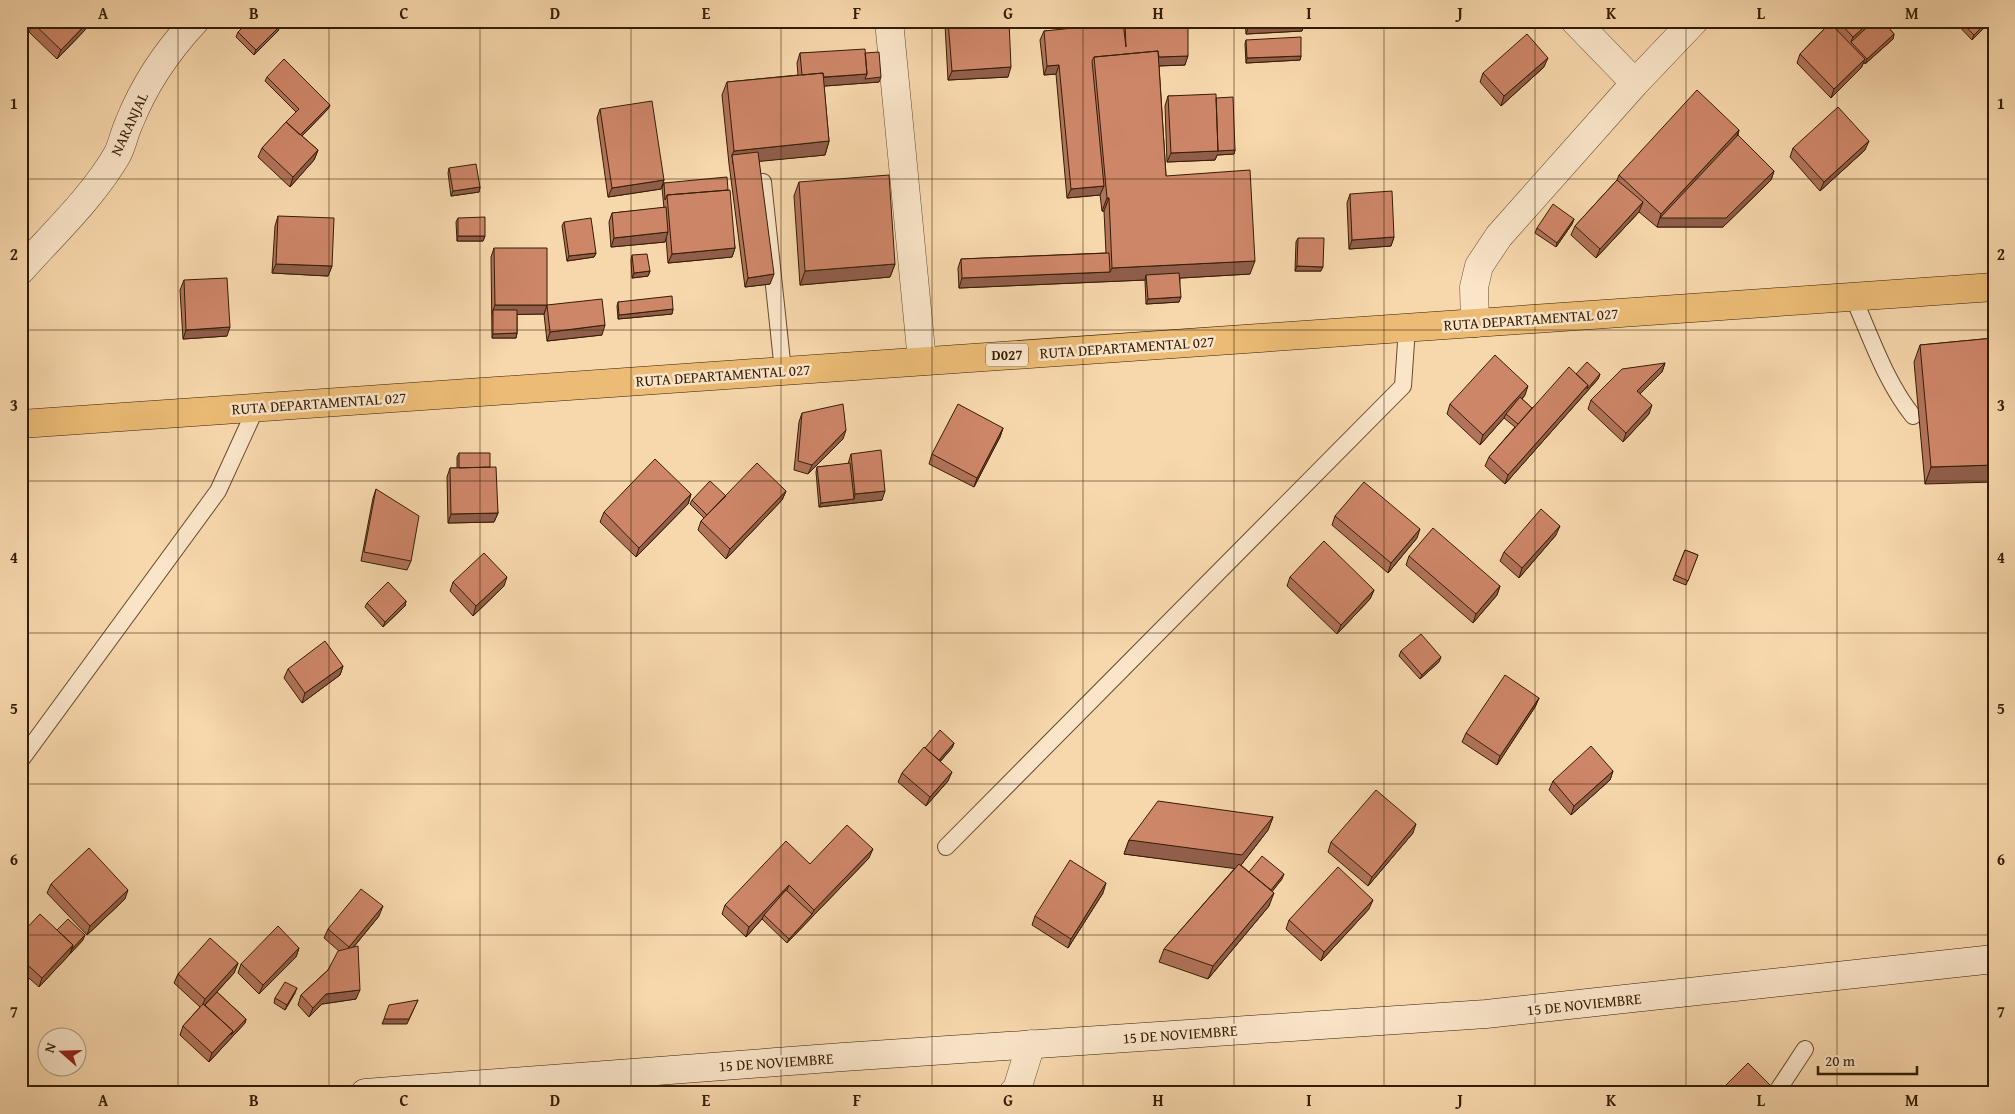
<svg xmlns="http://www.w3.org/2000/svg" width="2015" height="1114" font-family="'Gentium Book Plus',serif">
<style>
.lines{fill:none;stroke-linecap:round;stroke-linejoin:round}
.lane-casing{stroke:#664c2d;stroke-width:18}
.street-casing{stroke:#664c2d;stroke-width:29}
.secondary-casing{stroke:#351d03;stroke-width:29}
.primary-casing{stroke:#351d03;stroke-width:29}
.lane{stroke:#fae5c9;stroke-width:16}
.street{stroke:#fae5c9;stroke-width:28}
.secondary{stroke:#fae5c9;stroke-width:28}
.primary{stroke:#ecbc76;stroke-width:28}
.wall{fill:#b1735a;stroke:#351d03}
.shaded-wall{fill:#905e4a;stroke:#351d03}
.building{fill:#ce8669;stroke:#351d03}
.grid{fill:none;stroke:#351d03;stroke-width:1;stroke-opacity:0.55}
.labels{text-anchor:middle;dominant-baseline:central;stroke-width:5;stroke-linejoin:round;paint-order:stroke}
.shield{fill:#fae5c9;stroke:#70593e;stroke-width:1}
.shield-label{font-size:14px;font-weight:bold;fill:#351d03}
.street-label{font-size:15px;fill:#351d03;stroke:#fae5c9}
.neatline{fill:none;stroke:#351d03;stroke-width:2}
.grid-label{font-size:16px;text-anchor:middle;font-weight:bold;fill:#351d03}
</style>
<rect width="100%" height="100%" fill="#f7d7ac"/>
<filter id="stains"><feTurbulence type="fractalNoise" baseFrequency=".004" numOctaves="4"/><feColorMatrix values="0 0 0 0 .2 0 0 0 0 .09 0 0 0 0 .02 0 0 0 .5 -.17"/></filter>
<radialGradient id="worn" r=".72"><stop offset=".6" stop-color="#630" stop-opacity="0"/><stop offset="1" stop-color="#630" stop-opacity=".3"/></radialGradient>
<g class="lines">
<g class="lane-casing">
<path id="lane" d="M763,182L783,371
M1853,297C1871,337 1885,381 1913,416
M21,760L218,491L256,408
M946,847L1403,386L1407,328
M1776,1093L1805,1049"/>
</g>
<g class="street-casing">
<path id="street" d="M889,21L922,361
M1575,21L1635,83
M21,270C53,234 92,198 117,155C122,146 124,134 129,123C144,85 167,51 195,21
M1475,323L1474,287L1479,266L1499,236L1635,83L1694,21
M1013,1093L1017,1089L1031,1044"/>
</g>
<g class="secondary-casing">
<path id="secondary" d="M365,1093L843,1057L1486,1014L1994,959"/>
</g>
<g class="primary-casing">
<path id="primary" d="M21,424L1994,287"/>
</g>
<use href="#lane" class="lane"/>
<use href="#street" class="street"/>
<use href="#secondary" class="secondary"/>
<use href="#primary" class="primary"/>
</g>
<path class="wall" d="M89,21L85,30L57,59L29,32L33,23Z
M946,21H1009L1008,77L948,80L945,25Z
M1125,21H1188L1185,65L1159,66L1166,176L1250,274L1180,278L1179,302L1146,304L1145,280L959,288L958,268L961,259L1106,253L1104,211H1102L1100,195L1067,198L1056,74L1044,75L1040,40L1044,31L1123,26Z
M1245,21H1305L1302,31L1246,34Z
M1456,21H1472L1464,29Z
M1827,21H1883L1894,34L1893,39L1865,64L1864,62L1861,68L1831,98L1797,63L1800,54L1829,24Z
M1954,21H1988L1986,26L1972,40Z
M280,26L278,31L254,55L236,37L238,32Z
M1246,40L1301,56L1300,60L1246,63L1245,44Z
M800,53H865L879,82L824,86L829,141L825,155L759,161L770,284L745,287L729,164L722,95L727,82L798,75L797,63Z
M1544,67L1501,106L1480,82L1483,73Z
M267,77L330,105L328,109L302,136L318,150L314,160L290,187L258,157L262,148L296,112L265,81Z
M1168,96L1216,98L1235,150L1234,154L1217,155L1215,160L1167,162L1165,106Z
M600,109L664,180L661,189L608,197L597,118Z
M1739,130L1738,135L1774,171L1771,180L1723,227H1657L1639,212L1596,258L1571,235L1575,226L1617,180L1619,175Z
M1793,148L1865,150L1820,191L1790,157Z
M449,168L480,187L479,192L451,196L448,173Z
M799,182L895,264L890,277L800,285L794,196Z
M664,183L728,190L735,248L732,257L668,263L666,238L665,242L611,247L609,222L612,213L664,208L662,188Z
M1350,194L1394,237L1391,246L1349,249L1347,203Z
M278,216L332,266L328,276L272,273L275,226Z
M458,218L485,236L483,241H457L456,222Z
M1574,219L1572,224L1556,247L1535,233L1537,228Z
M564,222L596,253L594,257L567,261L562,226Z
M1298,238L1321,271H1295L1296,242Z
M494,248L544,314H517V333L516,338H492L491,257Z
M632,255L650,271L648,276L632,278L631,260Z
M184,280L227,336L183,339L180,290Z
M618,302L673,309L672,314L618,319L617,306Z
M547,305L602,335L547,341L544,314Z
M1994,338L1925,484L1914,362L1920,345Z
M1665,363L1662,372L1640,394L1649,414L1623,442L1588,409L1591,400Z
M1600,374L1598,379L1505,484L1485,466L1489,457L1515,427L1504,418L1480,445L1447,414L1450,404L1525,395L1522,399L1532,408Z
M802,413L843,439L808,474L794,470L799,422Z
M1003,428L1000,437L974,487L929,464L932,454Z
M459,453L490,467L498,513L494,522L448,523L447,477L450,468H457V457Z
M851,454L882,500L819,507L816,472L817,467L848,464Z
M376,489L411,561L407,570L361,561L373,498Z
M786,491L782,500L726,559L698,530L701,521L704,518L690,504L692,500L726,496Z
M691,494L688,504L636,557L600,522L604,512Z
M1335,516L1417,538L1388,573L1332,525Z
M1556,535L1519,578L1500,561L1504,552Z
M1685,550L1698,555L1686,585L1673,580Z
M1409,556L1500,586L1497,595L1473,623L1406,565Z
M1290,577L1374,590L1370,599L1337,634L1287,586Z
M453,582L504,586L473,616L450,591Z
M406,601L405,606L383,627L365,607L367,603Z
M1401,651L1439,662L1420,679L1399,656Z
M343,666L340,675L302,703L284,678L288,669Z
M1539,698L1535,707L1497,765L1462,742L1466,733Z
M954,743L952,748L940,762L948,781L926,806L898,782L902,773L925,748Z
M1613,771L1610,780L1571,815L1549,790L1553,781Z
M1273,817L1268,830L1241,865L1249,872L1282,879L1272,891L1269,906L1208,979L1159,962L1164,949L1235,868L1124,854L1129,840Z
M1413,833L1368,886L1328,852L1331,842Z
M869,858L787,943L762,919L746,937L722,914L725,905L810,864Z
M51,884L125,899L87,935L47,893Z
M1103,893L1068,948L1032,925L1035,916Z
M1369,909L1321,961L1286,929L1289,920Z
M379,916L353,948L356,999L322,1004L309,1017L298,1005L301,995L328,970L339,951L324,938L328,929Z
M57,930L83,940L39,987L21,971V934Z
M299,948L296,957L259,994L238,973L241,964Z
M238,963L234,973L217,992L246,1019L245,1023L209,1062L180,1035L183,1026L200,1007L174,983L178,974Z
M295,993L285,1010L274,1003L275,998Z
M1772,1087L1769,1093H1721L1722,1089Z"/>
<path class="shaded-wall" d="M89,21L85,30L57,59L61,50Z
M1305,21L1302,31L1246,34L1249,25Z
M1467,21H1472L1464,29Z
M1871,21H1877L1851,42L1853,37Z
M1988,21L1986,26L1972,40L1974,35Z
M280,26L278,31L254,55L256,50Z
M1894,34L1893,39L1865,64L1867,59Z
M1188,56L1185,65L1154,66L1157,57Z
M1301,56L1300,60L1246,63L1247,58Z
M1548,58L1544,67L1501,106L1504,96Z
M1865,59L1861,68L1831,98L1834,89Z
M1059,65L1056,74L1044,75L1047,66Z
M1011,67L1008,77L948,80L952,71Z
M867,74L881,77L879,82L799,88L802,79Z
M330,105L328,109L296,142L297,138Z
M1739,130L1734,144L1774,171L1771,180L1723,227H1657L1661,214Z
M829,141L825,155L733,164L732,155L734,151Z
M1869,141L1865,150L1820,191L1824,182Z
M318,150L314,160L290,187L293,177Z
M1235,150L1234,154L1217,155L1215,160L1167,162L1171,153Z
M664,180L661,189L608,197L612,188Z
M1104,186L1100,195L1067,198L1071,189Z
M480,187L479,192L451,196L453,191Z
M1107,198H1109L1104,211H1102Z
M1643,202L1639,212L1596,258L1600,249Z
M1574,219L1572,224L1556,247L1557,243Z
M668,232L665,242L611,247L614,238Z
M458,236H485L483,241H457Z
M1394,237L1391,246L1349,249L1352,240Z
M735,248L732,257L668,263L672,254Z
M596,253L594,257L567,261L569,256Z
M1255,261L1250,274L1147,280L1146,275L1145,280L959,288L962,278L1110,272L1112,268Z
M276,264L332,266L328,276L272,273Z
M895,264L890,277L800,285L805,271Z
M1297,266L1323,267L1321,271H1295Z
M650,271L648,276L632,278L634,273Z
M774,274L770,284L745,287L748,278Z
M1181,297L1179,302L1146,304L1148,299Z
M495,305H547L544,314L493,315V310Z
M673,309L672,314L618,319L619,315Z
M605,325L602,335L547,341L550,332Z
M230,327L227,336L183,339L186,330Z
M517,333L516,338H492L493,334Z
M1665,363L1662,372L1634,400L1637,391Z
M1600,374L1598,379L1505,484L1508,475L1588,385Z
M1528,386L1525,395L1507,415L1506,414L1504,418L1480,445L1483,435Z
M1652,405L1649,414L1623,442L1626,433Z
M1003,428L1000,437L974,487L977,478Z
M846,430L843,439L808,474L812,465Z
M1994,465V482L1925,484L1931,467Z
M786,491L782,500L726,559L730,549Z
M885,491L882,500L819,507L821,503L854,499L855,494Z
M691,494L688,504L636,557L639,548Z
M498,513L494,522L448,523L451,514Z
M1560,526L1556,535L1519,578L1522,568Z
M1420,529L1417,538L1388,573L1391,563Z
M507,577L504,586L473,616L476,606Z
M1500,586L1497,595L1473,623L1476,614Z
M1374,590L1370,599L1337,634L1341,625Z
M406,601L405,606L383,627L385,622Z
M1441,657L1439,662L1420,679L1422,675Z
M343,666L340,675L302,703L305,693Z
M1539,698L1535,707L1497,765L1500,756Z
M954,743L952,748L934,768L936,764Z
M1613,771L1610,780L1571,815L1574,806Z
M952,772L948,781L926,806L930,797Z
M1273,817L1268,830L1238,869L1124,854L1129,840Z
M1416,824L1413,833L1368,886L1372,877Z
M873,849L869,858L787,943L789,939L812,914L814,910Z
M1284,874L1282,879L1264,902L1265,897Z
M1106,883L1103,893L1068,948L1071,939Z
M789,885L785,895L764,915L762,919L746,937L749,927Z
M128,890L125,899L87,935L90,926Z
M1274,893L1269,906L1208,979L1213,966Z
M1373,900L1369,909L1321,961L1324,952Z
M383,906L379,916L346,956L349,947Z
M85,935L83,940L70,954L72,949Z
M73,945L70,954L39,987L42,978Z
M299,948L296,957L259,994L263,985Z
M238,963L234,973L201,1009L205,999Z
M297,988L295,993L285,1010L287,1005Z
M360,990L356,999L322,1004L309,1017L313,1008L326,994Z
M418,1000L407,1024H382L384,1019Z
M246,1019L245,1023L209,1062L212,1053L233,1031Z"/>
<path class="building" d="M34,21H89L61,50L33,23Z
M249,21H275L280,26L256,50L238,32Z
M948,21H1009L1011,67L952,71Z
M1125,21H1188V56L1159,57L1158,51L1094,57L1092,61L1104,186L1071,189L1059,65L1047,66L1044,31L1123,23L1126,47Z
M1249,21H1305L1249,25Z
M1838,21H1871L1853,37Z
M1874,21H1883L1894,34L1867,59L1851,42Z
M1960,21H1988L1974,35Z
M1830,23L1865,59L1834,89L1800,54Z
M1527,34L1548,58L1504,96L1483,73Z
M1301,37V56L1247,58L1246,40Z
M865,49L867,74L824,77L823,73L802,75L800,53Z
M1158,51L1166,176L1250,170L1255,261L1112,268L1109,198H1107L1094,57Z
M879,52L881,77L865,79L867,74L865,53Z
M284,59L330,105L300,135L286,122L284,124L299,109L267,77Z
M823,73L829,141L734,151L727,82Z
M1697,90L1739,130L1661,214L1619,175Z
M1216,94L1218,151L1171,153L1168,96Z
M1233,97L1235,150L1218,151L1216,98Z
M652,101L664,180L612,188L600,109Z
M1838,107L1869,141L1824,182L1793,148Z
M286,122L318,150L293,177L262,148Z
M1738,135L1774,171L1726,218H1660Z
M758,152L774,274L748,278L732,155Z
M476,164L480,187L453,191L449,168Z
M889,175L895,264L805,271L799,182Z
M727,177L728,190L667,195L665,200L664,183Z
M1617,180L1643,202L1600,249L1575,226Z
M730,190L735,248L672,254L667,195Z
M1392,191L1394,237L1352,240L1350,194Z
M1553,204L1574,219L1557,243L1537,228Z
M666,207L668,232L614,238L612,213Z
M278,216L334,218L332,266L276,264Z
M485,217V236H458V218Z
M591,218L596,253L569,256L564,222Z
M1298,238H1324L1323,267L1297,266Z
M494,248H547V305H495Z
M1109,253L1110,272L962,278L961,259Z
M647,254L650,271L634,273L632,255Z
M1179,273L1181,297L1148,299L1146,275Z
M227,278L230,327L186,330L184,280Z
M672,296L673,309L619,315L618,302Z
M602,299L605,325L550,332L547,305Z
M493,310H517V333L493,334Z
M1994,338V465L1931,467L1920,345Z
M1495,355L1528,386L1483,435L1450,404Z
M1587,362L1600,374L1587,389L1588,385L1576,374Z
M1665,363L1637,391L1652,405L1626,433L1591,400L1622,369Z
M1569,367L1588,385L1508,475L1489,457Z
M1520,397L1532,408L1518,424L1506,414Z
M843,404L846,430L812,465L798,461L802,413Z
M958,404L1003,428L977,478L932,454Z
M881,450L885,491L855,494L851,454Z
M459,453H490V467L459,468Z
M655,459L691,494L639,548L604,512Z
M757,463L786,491L730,549L701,521Z
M850,463L854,499L821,503L817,467Z
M496,467L498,513L451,514L450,468Z
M710,481L726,496L707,515L692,500Z
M1364,482L1420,529L1391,563L1335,516Z
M376,489L419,516L411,561L364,552Z
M1541,509L1560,526L1522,568L1504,552Z
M1433,528L1500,586L1476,614L1409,556Z
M1324,541L1374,590L1341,625L1290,577Z
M1685,550L1698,555L1688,581L1675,575Z
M484,553L507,577L476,606L453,582Z
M388,582L406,601L385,622L367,603Z
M1421,634L1441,657L1422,675L1401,651Z
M325,641L343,666L305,693L288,669Z
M1505,675L1539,698L1500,756L1466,733Z
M940,730L954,743L939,760L925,748Z
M1591,746L1613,771L1574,806L1553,781Z
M924,747L952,772L930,797L902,773Z
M1376,790L1416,824L1372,877L1331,842Z
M1158,801L1273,817L1242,855L1129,840Z
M847,825L873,849L814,910L789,885L749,927L725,905L786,841L810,864Z
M89,848L128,890L90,926L51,884Z
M1262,856L1284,874L1271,890L1249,872Z
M1070,860L1106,883L1071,939L1035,916Z
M1239,864L1274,893L1213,966L1164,949Z
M1338,867L1373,900L1324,952L1289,920Z
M361,889L383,906L349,947L328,929Z
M786,890L812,914L789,939L764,915Z
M40,914L73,945L42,978L21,959V934Z
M68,919L85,935L72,949L73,945L57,930Z
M278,926L299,948L263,985L241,964Z
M210,938L238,963L205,999L178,974Z
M358,946L360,990L326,994L313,1008L301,995L328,970L338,951Z
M285,982L297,988L287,1005L275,998Z
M217,992L246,1019L231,1035L233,1031L205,1005Z
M418,1000L409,1019H384L389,1005Z
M203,1004L233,1031L212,1053L183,1026Z
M1748,1063L1772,1087L1766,1093H1726L1722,1089Z"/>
<path class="grid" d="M178,21V1093M329,21V1093M480,21V1093M631,21V1093M781,21V1093M932,21V1093M1083,21V1093M1234,21V1093M1384,21V1093M1535,21V1093M1686,21V1093M1837,21V1093M21,179H1994M21,330H1994M21,481H1994M21,633H1994M21,784H1994M21,935H1994"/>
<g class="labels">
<rect class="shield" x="986" y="343.5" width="42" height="23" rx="4"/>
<g class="shield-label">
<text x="1007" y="355">D027</text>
</g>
<g class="street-label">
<text transform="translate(129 124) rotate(-65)">NARANJAL</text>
<text transform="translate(1531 319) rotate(-4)">RUTA DEPARTAMENTAL 027</text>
<text transform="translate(1127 347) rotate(-4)">RUTA DEPARTAMENTAL 027</text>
<text transform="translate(723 375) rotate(-4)">RUTA DEPARTAMENTAL 027</text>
<text transform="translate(319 403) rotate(-4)">RUTA DEPARTAMENTAL 027</text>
<text transform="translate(1584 1004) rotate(-6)">15 DE NOVIEMBRE</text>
<text transform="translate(1180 1034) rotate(-4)">15 DE NOVIEMBRE</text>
<text transform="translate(776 1062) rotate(-4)">15 DE NOVIEMBRE</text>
</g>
</g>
<rect width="2015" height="1114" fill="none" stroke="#f7d7ac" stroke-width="55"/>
<g transform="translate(62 1052) rotate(290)"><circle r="24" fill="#fae5c9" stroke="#ab957a"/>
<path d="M0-4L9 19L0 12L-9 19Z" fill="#8f2418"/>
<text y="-8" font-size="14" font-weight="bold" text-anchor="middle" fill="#351d03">N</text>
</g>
<path d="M1818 1066v8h99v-8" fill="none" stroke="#351d03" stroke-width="2.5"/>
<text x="1825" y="1066" font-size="15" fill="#351d03" stroke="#fae5c9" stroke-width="4" paint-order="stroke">20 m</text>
<rect x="28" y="28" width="1960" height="1058" class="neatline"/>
<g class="grid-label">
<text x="103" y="19">A</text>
<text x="254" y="19">B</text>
<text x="404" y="19">C</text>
<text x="555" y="19">D</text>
<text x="706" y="19">E</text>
<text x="857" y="19">F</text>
<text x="1008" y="19">G</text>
<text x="1158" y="19">H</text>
<text x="1309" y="19">I</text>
<text x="1460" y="19">J</text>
<text x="1611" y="19">K</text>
<text x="1761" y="19">L</text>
<text x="1912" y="19">M</text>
<text x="14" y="109">1</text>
<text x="2001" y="109">1</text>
<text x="14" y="260">2</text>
<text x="2001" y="260">2</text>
<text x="14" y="411">3</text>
<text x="2001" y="411">3</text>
<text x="14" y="563">4</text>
<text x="2001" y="563">4</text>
<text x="14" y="714">5</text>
<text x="2001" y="714">5</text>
<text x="14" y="865">6</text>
<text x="2001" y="865">6</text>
<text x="14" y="1017">7</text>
<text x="2001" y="1017">7</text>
<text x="103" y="1106">A</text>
<text x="254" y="1106">B</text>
<text x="404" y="1106">C</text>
<text x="555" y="1106">D</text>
<text x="706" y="1106">E</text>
<text x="857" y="1106">F</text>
<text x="1008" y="1106">G</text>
<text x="1158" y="1106">H</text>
<text x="1309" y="1106">I</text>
<text x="1460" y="1106">J</text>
<text x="1611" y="1106">K</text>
<text x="1761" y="1106">L</text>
<text x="1912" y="1106">M</text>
</g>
<rect width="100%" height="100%" filter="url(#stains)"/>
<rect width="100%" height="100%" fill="url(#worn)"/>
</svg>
